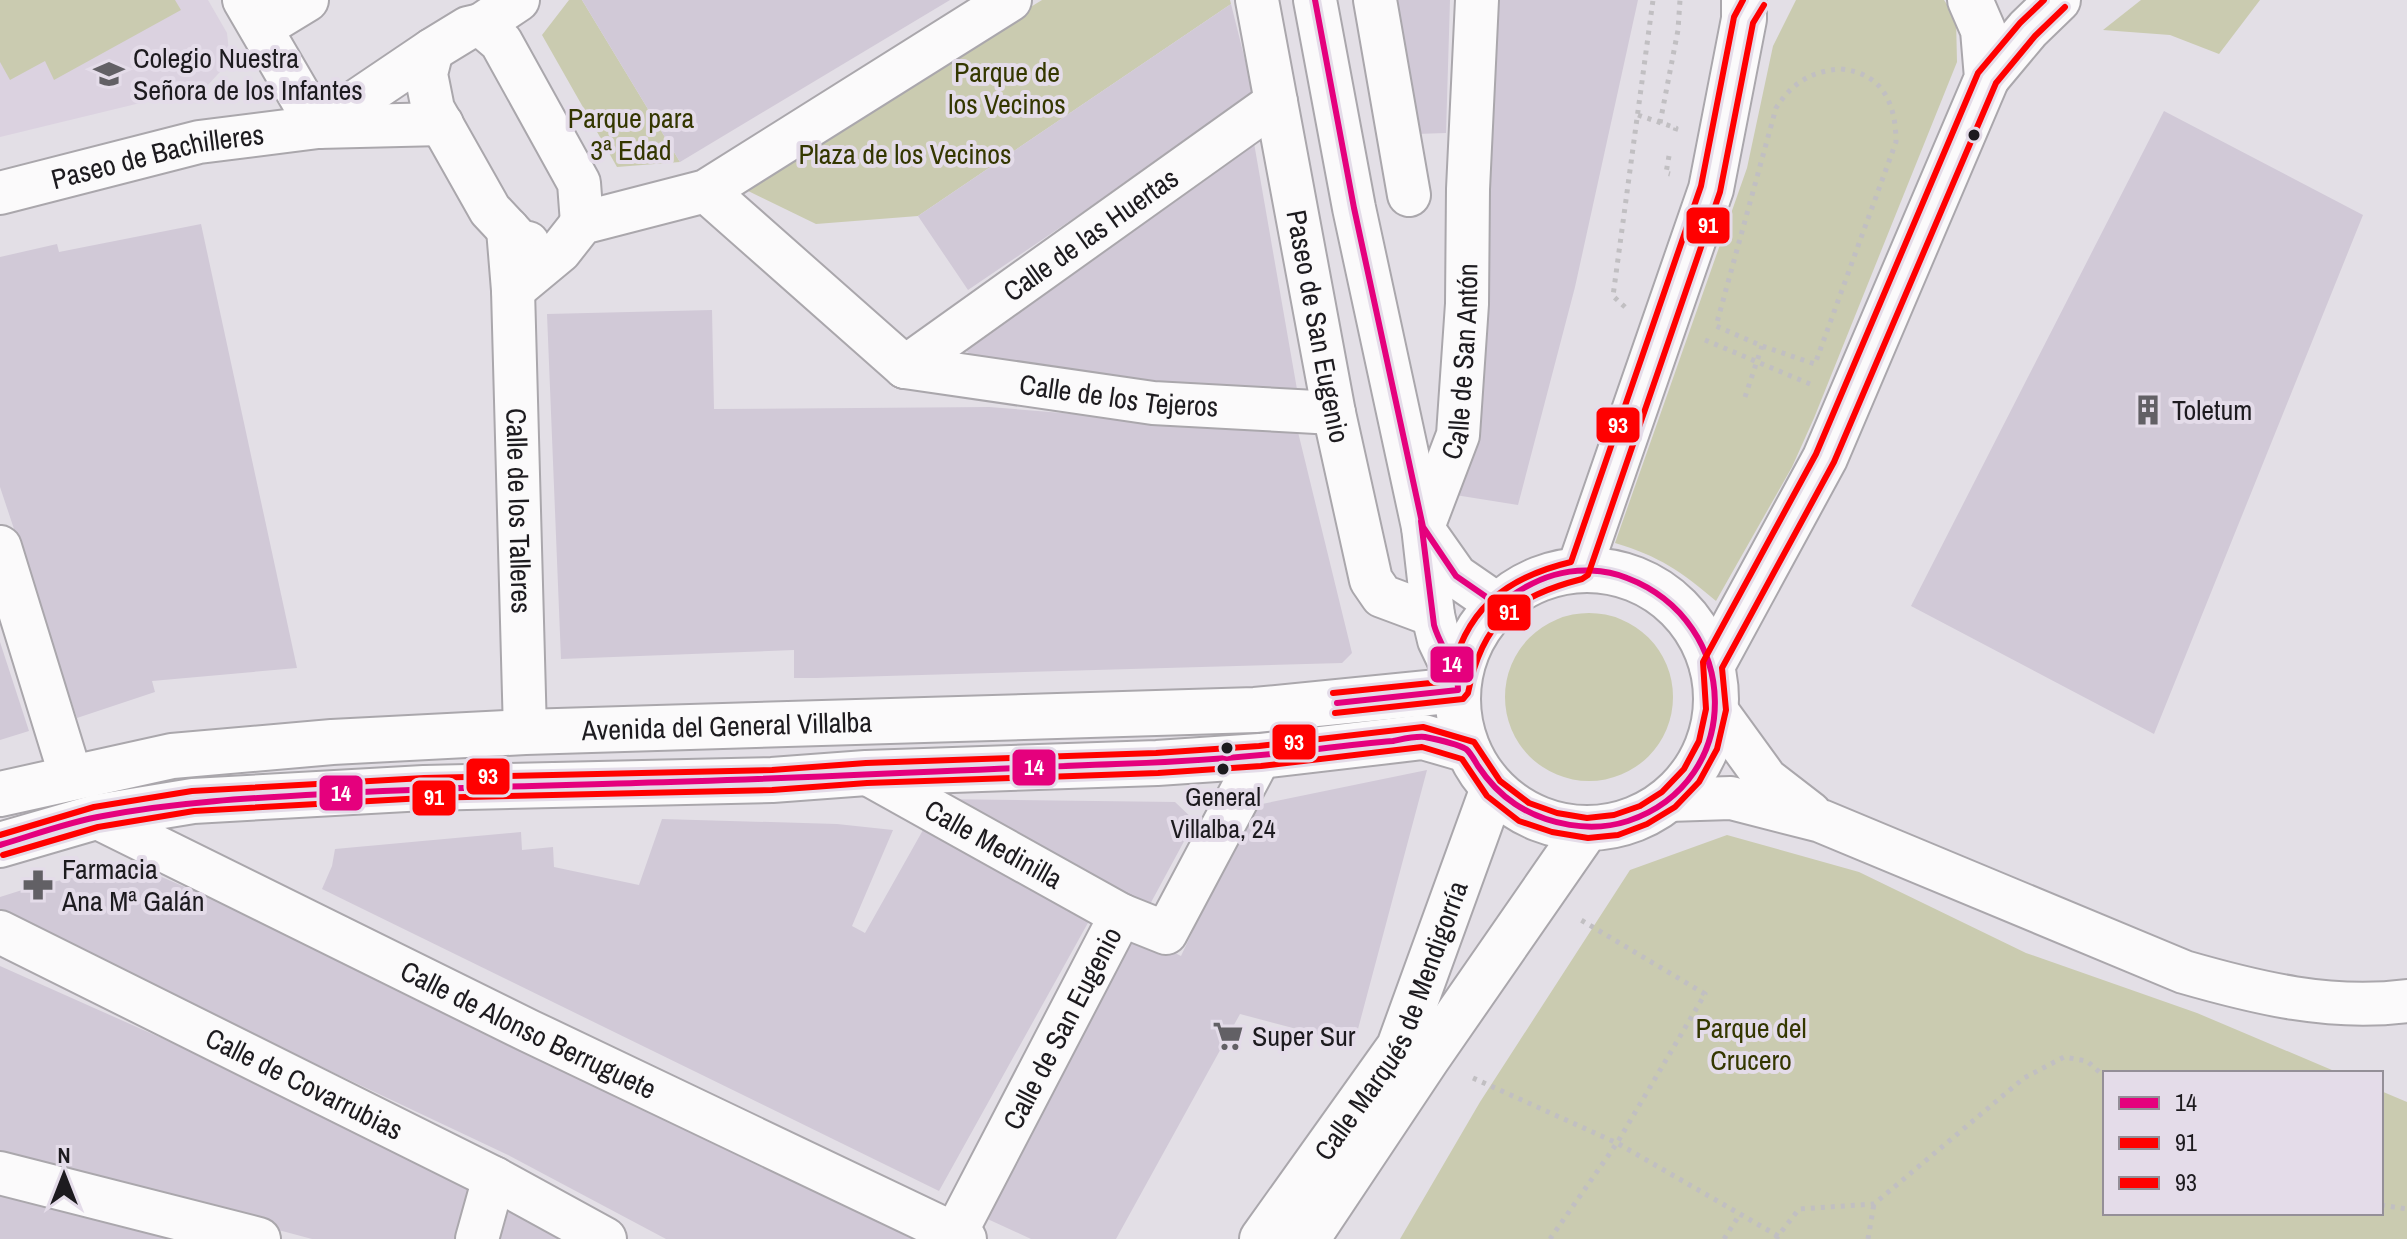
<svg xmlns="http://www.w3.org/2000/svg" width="2407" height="1239" font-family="'Archivo Narrow',sans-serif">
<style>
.built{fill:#dbd2e0}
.green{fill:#cacbb0}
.building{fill:#d1c9d7}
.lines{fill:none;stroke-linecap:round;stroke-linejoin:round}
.minor-casing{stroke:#aaa7ac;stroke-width:46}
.major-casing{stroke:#aaa7ac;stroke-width:48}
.path{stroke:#c1bfc2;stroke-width:5;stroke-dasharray:4 6;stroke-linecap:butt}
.minor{stroke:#fbfafb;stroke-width:42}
.major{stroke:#fbfafb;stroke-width:44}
.bus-1-casing{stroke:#e4dce9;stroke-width:12}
.bus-2-casing{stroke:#e4dce9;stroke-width:12}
.bus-3-casing{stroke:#e4dce9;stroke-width:12}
.bus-1{stroke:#e5007d;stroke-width:6}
.bus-2{stroke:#f00;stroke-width:6}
.bus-3{stroke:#f00;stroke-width:6}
.bus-dot{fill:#1d1b1f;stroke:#e4dce9;stroke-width:3}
.labels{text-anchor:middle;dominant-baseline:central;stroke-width:8;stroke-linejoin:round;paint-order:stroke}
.bus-label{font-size:26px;fill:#1d1b1f;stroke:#e4dce9}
.poi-label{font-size:28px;fill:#1d1b1f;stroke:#e4dce9;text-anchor:start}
.park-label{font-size:28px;fill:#343700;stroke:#e4dce9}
.street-label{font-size:28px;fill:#1d1b1f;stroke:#e4dce9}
.line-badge{stroke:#e4dce9;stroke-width:3}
.badge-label{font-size:22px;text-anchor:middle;font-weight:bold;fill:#fff}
</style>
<rect width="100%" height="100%" fill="#e3dfe6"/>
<path class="built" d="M0,0H208L227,33L230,61L206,87L0,137Z"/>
<path class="green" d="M0,0H175L181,10L54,80L45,61L10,80L0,62Z
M569,0H582L680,162L617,167L542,35Z
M1042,0H1230L1231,4L918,216L816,224L740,187Z
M1944,0L1956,18L1957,62L1814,418L1792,467L1716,601C1682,572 1659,556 1615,543L1747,168L1773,46L1796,0Z
M2141,0H2260L2219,54L2170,35L2103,30Z
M1505 697a84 84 0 1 1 168 0a84 84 0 1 1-168 0Z
M1727,835L1859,872L2026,953L2197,1013L2339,1073H2105V1213H2381V1091L2407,1102V1239H1400L1480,1102L1630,870Z"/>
<path class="building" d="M582,0H950L680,162Z
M1396,0H1450L1446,133L1416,134Z
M1491,0H1638L1575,287L1518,505L1449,494Z
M1231,4L1254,96L968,290L918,216Z
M2164,111L2363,215L2154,734L1911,606Z
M1254,143L1298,395L982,363L957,344Z
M201,224L297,668L152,681L155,692L77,718L0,487V257L57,244L59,252Z
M712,310L714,409L989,407L1298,432L1352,653L1342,663L816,678H794V650L561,659L547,314Z
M0,642L29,731L0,740Z
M1427,770L1354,1044L1240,1014L1116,1239H1031L981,1216L1134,933L1181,956L1252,806Z
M934,799L1175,802L1195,821L1148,908Z
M662,819L837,824L893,830L852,926L865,933L923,830L1089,921L939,1191L322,889L332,866L335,849L521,832L522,850L553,847L554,867L639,885Z
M134,865L280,928L913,1239H666L508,1155L0,915V897L38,885Z
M0,966L482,1181L465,1239H312L0,1156Z
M0,1190L201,1239H0Z
M514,1194L595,1239H500Z"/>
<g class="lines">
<g class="minor-casing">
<g id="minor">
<path d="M244,0L318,127"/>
<path id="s1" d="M1257,0L1334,413L1371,580L1382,596L1433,615"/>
<path d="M1315,0L1354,208L1423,527L1433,615L1439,640L1459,682"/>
<path d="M1375,0L1409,195"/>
<path d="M481,25L518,0"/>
<path d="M261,28L307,0"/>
<path d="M432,50L426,74L433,109L490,210L519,241L528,243"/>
<path d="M318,127L432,50L468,28L481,25L501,42L579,183L582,223"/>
<path d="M706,191L905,367"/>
<path id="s2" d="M0,193L199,142L318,127L442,124"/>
<path id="s3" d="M508,229L513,290L525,732"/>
<path d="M513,290L560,251L582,223L706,191L1010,0"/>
<path id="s4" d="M905,367L1276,102"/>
<path id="s5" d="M905,367L1153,403L1334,413"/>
<path id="s6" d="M1423,527L1458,435L1467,304L1468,189L1477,0"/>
<path d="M1425,532L1456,576L1498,605"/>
<path d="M0,547L71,777"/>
<path d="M1716,710L1766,779L1810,813"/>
<path id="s7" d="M866,773L1121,915L1166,933L1260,756"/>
<path d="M1668,800L1731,798L1821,821L2184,972C2257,993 2331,1011 2407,1001"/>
<path id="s8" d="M96,817L529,1031L965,1239"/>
<path id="s9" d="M0,932L494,1178L605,1239"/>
<path d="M0,1173L259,1239"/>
<path id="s10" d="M955,1234L1121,915"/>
<path d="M477,1239L494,1178"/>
</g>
</g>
<g class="major-casing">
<g id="major">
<path d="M1987,78L2028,29L2058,0"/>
<path d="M1579,570L1711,189L1744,19V0"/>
<circle cx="1587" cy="699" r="129"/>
<path d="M1712,666L1825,458L1987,78L1983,30L1970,0"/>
<path id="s11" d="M0,794L172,756L332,742L525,732L1255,710L1458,690"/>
<path d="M0,845L96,817L193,801L424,788L772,780L866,773L1157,763L1260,756L1423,737L1468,750"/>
<path id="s12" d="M1262,1239L1399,1047L1493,788"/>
<path d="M1307,1239L1427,1059L1587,828"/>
</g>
</g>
<path class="path" d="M1841,69C1882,73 1896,103 1896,142L1815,364L1762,346L1716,326L1776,108C1792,83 1811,71 1841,69Z
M1638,115L1676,128L1675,131
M1660,123L1678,30L1680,0
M1669,156L1666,173L1670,174
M1625,307L1613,296L1653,0
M1705,340L1810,384
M1745,397L1762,346
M1473,1078L1617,1143L1778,1236L1799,1209L1874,1204L2024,1078L2064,1057L2087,1061L2105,1077
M2381,1205L2407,1209
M1550,1239L1617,1143L1705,994L1581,920
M1724,1239L1740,1214
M1776,1239L1778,1236L1782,1239
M1868,1239L1874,1204"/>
<use href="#minor" class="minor"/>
<use href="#major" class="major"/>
<g class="bus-1-casing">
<path id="bus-1" d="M1337,703L1458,690C1458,667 1440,647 1434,625L1421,521
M0,845C34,835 68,822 103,816C177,802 251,798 326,794C429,788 532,786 636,783C796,779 956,770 1116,764C1184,762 1251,757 1318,749C1343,746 1368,743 1393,741C1403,739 1415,736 1425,737C1435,739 1457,744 1466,749C1470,752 1475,761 1478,766C1488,781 1500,794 1515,804C1547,825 1591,833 1628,821C1746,781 1742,622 1627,578C1605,569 1577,568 1554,575C1533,581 1515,593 1498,605L1456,576L1423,527L1354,208L1315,0"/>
</g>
<g class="bus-2-casing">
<path id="bus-2" d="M1335,713L1463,699L1468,693C1482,622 1513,597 1582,579L1588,575L1720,192L1753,23L1764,5
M3,855L98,827L194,811L424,798L772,790L867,783L1158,773L1261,766L1422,747L1462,759L1487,796L1519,821L1552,832L1588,838L1618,835L1647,824L1675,807L1699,782L1717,749L1726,710L1722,668L1834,462L1996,83L2035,36L2065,7"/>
</g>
<g class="bus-3-casing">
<path id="bus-3" d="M1333,693L1450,681C1463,611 1504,578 1571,562L1701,186L1734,17L1743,0
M0,835L94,807L192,791L424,778L772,770L866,763L1156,753L1259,746L1423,727L1474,742L1500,781L1529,803L1557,813L1587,818L1614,815L1640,806L1662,792L1684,769L1699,741L1706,709L1703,662L1816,454L1978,73L2020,23L2044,0"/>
</g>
<use href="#bus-1" class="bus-1"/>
<use href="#bus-2" class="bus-2"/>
<use href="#bus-3" class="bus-3"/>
</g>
<defs>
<g id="school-bare" transform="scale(2.4)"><path d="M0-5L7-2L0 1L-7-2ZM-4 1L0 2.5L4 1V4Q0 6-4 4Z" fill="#626065" stroke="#e4dce9" stroke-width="2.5" paint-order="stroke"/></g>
<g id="building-bare" transform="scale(2.4)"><path d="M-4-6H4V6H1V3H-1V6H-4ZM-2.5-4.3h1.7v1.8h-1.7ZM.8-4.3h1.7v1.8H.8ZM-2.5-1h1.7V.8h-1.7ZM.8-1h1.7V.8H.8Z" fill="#626065" stroke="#e4dce9" stroke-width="2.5" paint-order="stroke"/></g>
<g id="pharmacy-bare" transform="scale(2.4)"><path d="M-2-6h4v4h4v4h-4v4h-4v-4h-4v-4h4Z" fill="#626065" stroke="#e4dce9" stroke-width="2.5" paint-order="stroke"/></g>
<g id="supermarket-bare" transform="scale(2.4)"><path d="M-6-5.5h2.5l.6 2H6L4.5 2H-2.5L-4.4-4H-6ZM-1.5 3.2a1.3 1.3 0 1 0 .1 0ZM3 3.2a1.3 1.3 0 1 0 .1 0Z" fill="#626065" stroke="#e4dce9" stroke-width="2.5" paint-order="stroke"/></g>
</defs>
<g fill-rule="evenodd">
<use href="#school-bare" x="109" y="74"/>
<use href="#building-bare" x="2148" y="410"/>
<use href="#pharmacy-bare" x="38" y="885"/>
<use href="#supermarket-bare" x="1228" y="1036"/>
</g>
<g class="bus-dot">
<circle cx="1974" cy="135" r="7"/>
<circle cx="1227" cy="748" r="7"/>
<circle cx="1223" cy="769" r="7"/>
</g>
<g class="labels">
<g class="bus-label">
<text x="1223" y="796">General<tspan x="1223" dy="32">Villalba, 24</tspan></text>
</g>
<g class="poi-label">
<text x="133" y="58">Colegio Nuestra<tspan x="133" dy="32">Señora de los Infantes</tspan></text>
<text x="2172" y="410">Toletum</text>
<text x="62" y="869">Farmacia<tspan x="62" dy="32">Ana Mª Galán</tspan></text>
<text x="1252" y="1036">Super Sur</text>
</g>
<g class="park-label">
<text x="1007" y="72">Parque de<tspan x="1007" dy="32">los Vecinos</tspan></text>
<text x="631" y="118">Parque para<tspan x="631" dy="32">3ª Edad</tspan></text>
<text x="905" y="154">Plaza de los Vecinos</text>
<text x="1751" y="1028">Parque del<tspan x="1751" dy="32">Crucero</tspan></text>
</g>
<g class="street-label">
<text stroke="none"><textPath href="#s2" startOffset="162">Paseo de Bachilleres</textPath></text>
<text stroke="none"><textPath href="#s4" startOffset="228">Calle de las Huertas</textPath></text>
<text stroke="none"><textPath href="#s1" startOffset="332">Paseo de San Eugenio</textPath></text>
<text stroke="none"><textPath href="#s6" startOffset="172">Calle de San Antón</textPath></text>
<text stroke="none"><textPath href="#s5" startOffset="216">Calle de los Tejeros</textPath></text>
<text stroke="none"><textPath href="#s3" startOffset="282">Calle de los Talleres</textPath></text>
<text stroke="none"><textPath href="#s11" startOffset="732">Avenida del General Villalba</textPath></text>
<text stroke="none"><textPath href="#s7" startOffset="146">Calle Medinilla</textPath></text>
<text stroke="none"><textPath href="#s12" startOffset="256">Calle Marqués de Mendigorría</textPath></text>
<text stroke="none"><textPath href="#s10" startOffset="232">Calle de San Eugenio</textPath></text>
<text stroke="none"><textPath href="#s8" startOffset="482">Calle de Alonso Berruguete</textPath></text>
<text stroke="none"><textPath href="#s9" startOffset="340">Calle de Covarrubias</textPath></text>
</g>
</g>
<g class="line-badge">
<rect x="1685" y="206" width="46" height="39" rx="8" fill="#f00"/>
<rect x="1595" y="406" width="46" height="38" rx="8" fill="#f00"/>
<rect x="1486" y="593" width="46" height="39" rx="8" fill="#f00"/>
<rect x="1429" y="645" width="46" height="39" rx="8" fill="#e5007d"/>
<rect x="1271" y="723" width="46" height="38" rx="8" fill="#f00"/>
<rect x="1011" y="748" width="46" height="39" rx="8" fill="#e5007d"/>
<rect x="465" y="757" width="46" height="39" rx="8" fill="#f00"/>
<rect x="318" y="774" width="46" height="38" rx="8" fill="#e5007d"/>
<rect x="411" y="779" width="46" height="38" rx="8" fill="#f00"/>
</g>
<g class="badge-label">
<text x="1708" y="233">91</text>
<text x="1618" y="433">93</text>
<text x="1509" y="620">91</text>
<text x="1452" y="672">14</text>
<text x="1294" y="750">93</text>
<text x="1034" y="775">14</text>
<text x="488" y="784">93</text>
<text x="341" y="801">14</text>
<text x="434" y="805">91</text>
</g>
<rect x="2103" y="1071" width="280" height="144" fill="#e4dce9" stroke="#948f98" stroke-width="2"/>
<rect x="2119" y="1097" width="40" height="12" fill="#e5007d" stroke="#948f98" stroke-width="2"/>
<text x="2175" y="1111" font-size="24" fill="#1d1b1f">14</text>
<rect x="2119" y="1137" width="40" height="12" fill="#ff0000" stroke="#948f98" stroke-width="2"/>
<text x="2175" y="1151" font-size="24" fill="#1d1b1f">91</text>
<rect x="2119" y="1177" width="40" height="12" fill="#ff0000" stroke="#948f98" stroke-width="2"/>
<text x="2175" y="1191" font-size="24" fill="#1d1b1f">93</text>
<g transform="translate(64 1175)" stroke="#e4dce9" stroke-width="6" paint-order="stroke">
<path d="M0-6L14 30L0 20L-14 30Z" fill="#1d1b1f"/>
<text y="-12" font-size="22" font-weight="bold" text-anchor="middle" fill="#1d1b1f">N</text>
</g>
</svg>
